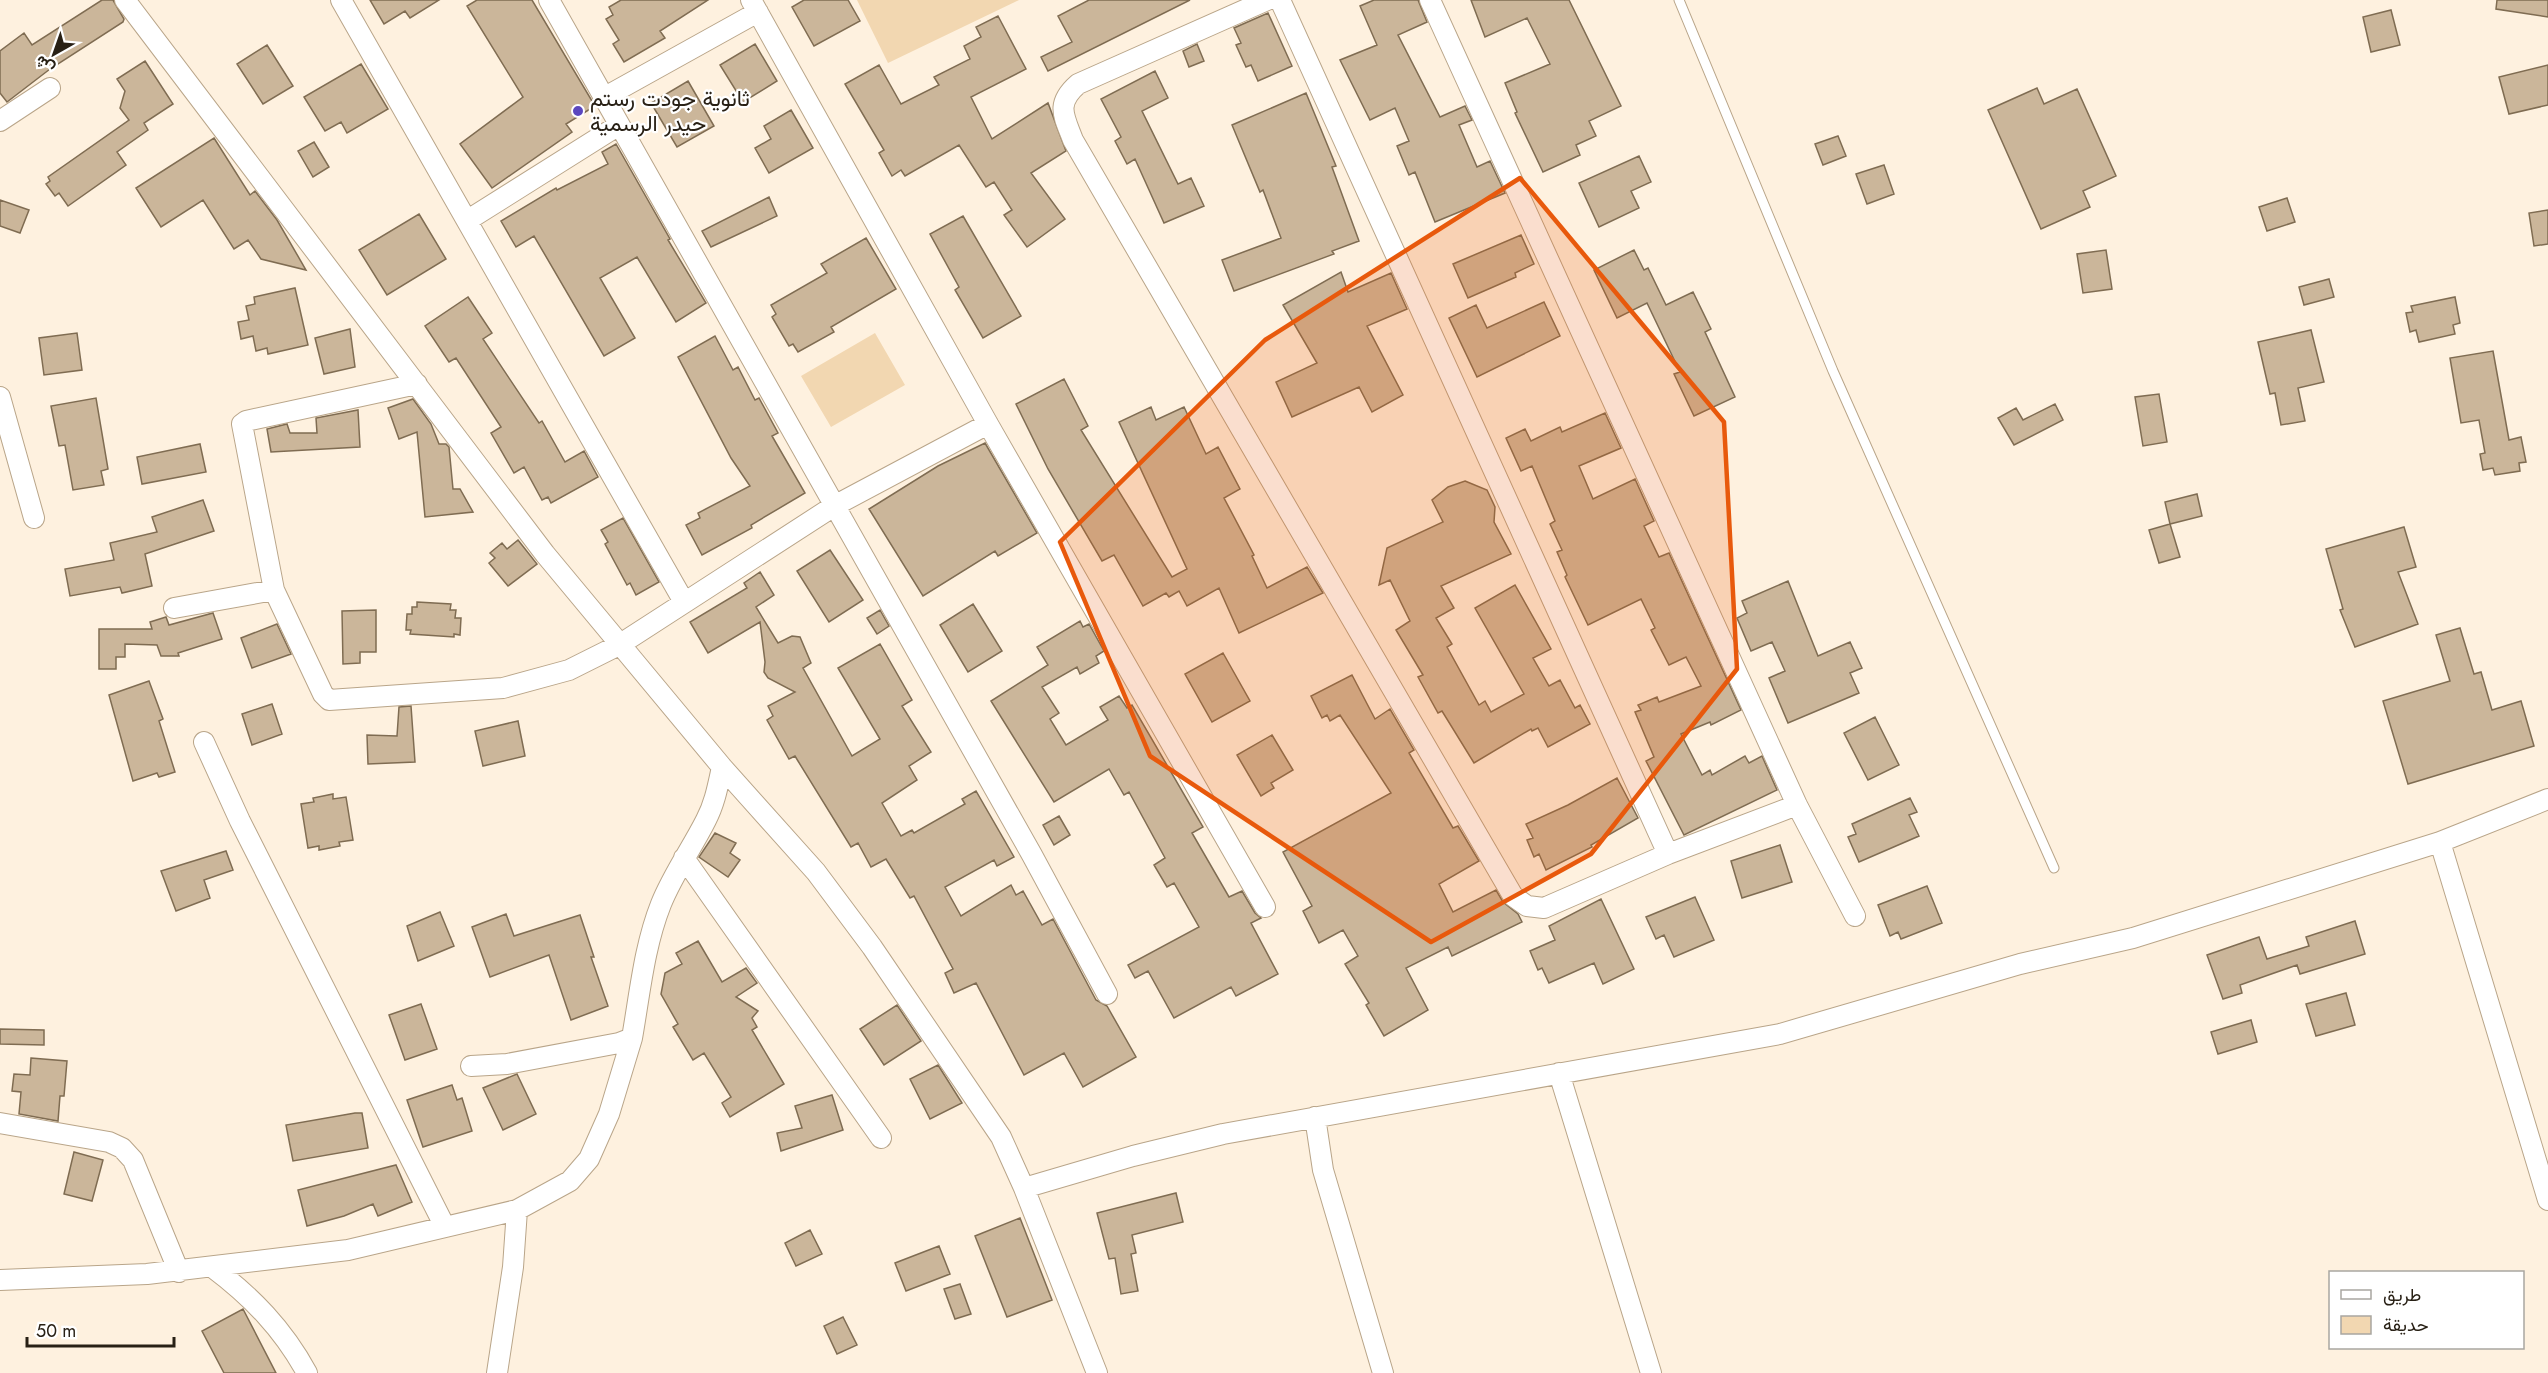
<svg xmlns="http://www.w3.org/2000/svg" width="2548" height="1373" font-family="Jost,Vazirmatn,sans-serif">
<style>
.green{fill:#f2d7b1}
.building{fill:#cbb69a;stroke:#7f6c52;stroke-width:1.5}
.lines{fill:none;stroke-linecap:round;stroke-linejoin:round}
.lane-casing{stroke:#b9a589;stroke-width:11}
.street-casing{stroke:#b9a589;stroke-width:22}
.lane{stroke:#fff;stroke-width:9}
.street{stroke:#fff;stroke-width:20}
.marked{fill:#e8590c;fill-opacity:0.2;stroke:#e8590c;stroke-width:4.5;stroke-linejoin:round}
.poi-dot{fill:#5b47bf;stroke:#fff;stroke-width:2}
.labels{text-anchor:middle;dominant-baseline:central;stroke-width:4.5;stroke-linejoin:round;paint-order:stroke}
.poi-label{font-size:22px;fill:#282015;stroke:#fff;text-anchor:start}
</style>
<rect width="100%" height="100%" fill="#fef1df"/>
<path class="green" d="M857,0H1019L888,63Z
M875,333L905,385L831,427L801,376Z"/>
<path class="building" d="M102,0H113L124,19L123,22L50,69L7,102L0,93V51L24,33L32,45Z
M370,0H439L410,18L405,11L384,24Z
M477,0H532L595,106L566,124L572,132L492,188L460,144L523,97L467,6Z
M621,0H708L660,31L665,38L624,62L613,44L619,40L606,19L613,15L609,7Z
M804,0H848L860,21L814,46L792,7Z
M1089,0H1190L1048,71L1041,57L1072,42L1058,16Z
M1374,0H1418L1427,22L1398,35L1440,117L1465,106L1472,120L1459,125L1477,167L1490,161L1505,193L1435,222L1415,172L1409,175L1397,146L1409,141L1395,108L1370,120L1340,60L1377,45L1360,6Z
M1471,0H1569L1621,106L1589,121L1596,136L1576,145L1580,155L1543,172L1515,113L1517,112L1505,83L1550,64L1527,18L1485,37Z
M2497,0H2548V17L2496,9Z
M2391,10L2400,45L2371,52L2363,17Z
M1268,13L1292,66L1258,81L1251,65L1246,67L1236,45L1241,43L1234,28Z
M998,16L1026,69L971,97L992,139L1048,103L1066,151L1031,173L1065,219L1027,247L1004,215L1012,210L994,182L986,187L959,145L905,176L901,170L892,176L879,153L884,150L845,84L879,65L901,104L939,85L934,77L970,59L964,46L981,37L976,27Z
M755,44L777,81L743,102L720,65Z
M1197,44L1204,61L1189,67L1183,51Z
M267,45L293,86L263,104L237,64Z
M145,61L173,104L144,123L148,130L117,152L126,165L68,206L59,193L55,196L46,184L50,181L48,177L129,120L120,108L125,91L117,79Z
M361,64L388,109L347,133L341,122L325,131L304,97Z
M2548,65V105L2509,114L2499,77Z
M1155,71L1168,98L1142,111L1178,184L1191,178L1204,206L1164,223L1135,159L1127,164L1115,141L1121,137L1101,99Z
M688,81L714,126L677,147L651,103Z
M2037,88L2044,104L2077,89L2116,176L2083,191L2090,207L2041,229L1988,110Z
M1306,93L1336,166L1332,167L1359,241L1332,251L1334,254L1234,291L1222,260L1281,238L1263,190L1260,192L1232,125Z
M791,110L813,148L769,173L755,148L771,139L764,126Z
M1838,136L1846,156L1823,165L1815,144Z
M214,138L250,195L255,191L277,220L306,270L261,259L248,240L234,249L203,200L161,227L136,188Z
M314,142L329,167L313,177L298,151Z
M616,144L670,239L668,240L706,303L676,322L637,257L600,278L635,338L604,356L534,236L516,247L501,221L556,188L557,190L608,164L602,152Z
M1639,156L1651,182L1631,191L1639,208L1599,227L1579,183Z
M1884,165L1894,194L1867,204L1856,174Z
M769,197L777,216L711,247L702,231Z
M2287,198L2295,222L2267,231L2259,207Z
M0,200L29,210L20,233L0,226Z
M2548,210V244L2534,246L2529,213Z
M419,214L446,259L387,295L359,250Z
M963,216L1021,316L983,338L955,290L959,287L930,234Z
M1521,235L1534,264L1515,273L1516,277L1468,298L1453,264Z
M866,238L896,289L831,327L834,332L798,352L793,344L789,346L772,317L776,314L771,305L827,273L821,264Z
M1634,250L1644,270L1648,268L1666,305L1693,292L1711,329L1705,332L1735,397L1694,416L1674,374L1680,372L1647,303L1617,318L1594,270Z
M2106,250L2112,289L2083,293L2077,254Z
M1341,272L1348,292L1391,273L1407,309L1367,326L1403,395L1372,412L1359,387L1292,417L1276,382L1317,363L1283,305Z
M2329,279L2334,297L2304,305L2299,287Z
M295,288L308,345L268,354L267,348L256,351L253,336L241,339L238,322L249,320L246,306L255,304L254,297Z
M468,297L492,333L483,339L539,423L542,421L565,462L584,451L598,477L551,503L548,497L542,500L524,467L514,473L491,433L501,427L456,358L449,362L425,326Z
M2455,297L2460,323L2453,325L2455,334L2419,342L2416,330L2410,332L2406,313L2413,312L2411,306Z
M1544,302L1560,336L1477,377L1449,318L1476,305L1487,328Z
M350,329L355,367L324,374L315,338Z
M2311,330L2324,382L2298,388L2305,421L2281,425L2275,393L2270,394L2258,342Z
M77,333L82,370L44,375L39,338Z
M715,336L733,370L738,367L755,400L759,398L778,433L772,436L805,493L751,525L752,528L702,555L686,525L700,518L698,513L750,486L731,458L678,357Z
M2493,351L2509,440L2521,437L2526,462L2519,463L2520,471L2495,475L2493,468L2483,470L2480,454L2485,453L2479,420L2461,423L2450,358Z
M1064,379L1088,426L1081,430L1172,577L1187,569L1119,422L1151,407L1156,420L1184,407L1206,454L1218,447L1240,489L1224,498L1254,555L1252,556L1267,588L1307,567L1323,593L1239,633L1219,588L1187,606L1179,591L1169,597L1166,593L1143,606L1114,555L1102,561L1048,469L1016,404Z
M2159,394L2167,442L2143,446L2135,397Z
M96,398L108,469L101,471L104,485L73,490L65,445L59,446L51,406Z
M413,399L431,424L439,444H446L449,447L453,489H460L473,512L425,517L417,432L399,439L388,408Z
M2055,404L2063,420L2014,445L1998,418L2016,408L2023,420Z
M358,410L360,447L271,452L267,429L287,424L290,433H317L316,418Z
M1605,413L1621,448L1579,466L1593,499L1635,479L1654,521L1644,526L1659,557L1669,553L1741,710L1711,725L1710,722L1681,734L1702,775L1710,770L1712,775L1745,756L1749,763L1762,756L1777,790L1684,835L1646,761L1654,757L1635,712L1641,710L1638,705L1657,697L1659,702L1701,686L1686,657L1669,665L1651,630L1655,628L1641,599L1588,625L1565,577L1567,575L1557,552L1562,550L1550,524L1555,521L1532,466L1521,471L1506,438L1525,429L1531,441L1560,427L1562,432Z
M985,443L1037,533L998,556L995,551L923,596L869,509L938,466Z
M200,444L206,472L142,484L137,457Z
M1465,481L1487,490L1495,507L1494,522L1511,554L1441,586L1454,608L1436,618L1452,644L1447,647L1479,705L1485,701L1491,712L1524,694L1475,608L1515,585L1551,649L1533,658L1549,686L1560,680L1575,708L1580,705L1590,724L1548,747L1538,728L1532,731L1531,729L1474,763L1442,711L1438,713L1418,677L1423,675L1396,630L1410,621L1390,580L1379,585L1387,548L1443,522L1432,500L1448,487Z
M2197,494L2202,516L2170,524L2165,502Z
M203,500L214,531L145,554L152,586L122,593L120,587L70,596L65,569L114,560L110,543L157,532L152,517Z
M623,518L659,582L636,595L630,583L627,585L605,544L608,542L601,530Z
M2170,524L2180,557L2159,563L2149,530Z
M2404,527L2416,567L2398,572L2418,624L2355,647L2340,610L2343,609L2326,549Z
M518,540L537,564L508,586L489,563L495,558L490,553L502,543L507,549Z
M830,550L863,600L829,622L797,571Z
M760,572L774,595L756,607L778,643L792,636L800,637L811,663L803,668L852,756L880,739L838,668L880,644L912,700L902,706L931,752L909,766L917,780L882,803L901,836L912,830L914,833L965,804L962,799L976,791L1014,857L997,866L994,860L945,887L961,916L1011,885L1016,895L1023,891L1042,925L1053,919L1096,1000L1107,1006L1136,1057L1083,1087L1064,1053L1024,1075L976,983L954,993L945,973L953,969L914,896L910,898L886,859L871,867L858,843L851,847L798,761L795,756L789,759L767,720L773,716L768,706L795,692L768,678L764,672L765,662L760,622L708,653L690,622L747,588L744,583Z
M1788,581L1818,656L1850,642L1862,668L1850,673L1859,693L1788,723L1769,678L1785,671L1772,642L1751,651L1737,618L1747,613L1742,601Z
M417,602L451,604L450,610H456L455,618H461L460,635L454,634V637L410,634L411,630H406L407,614H412V607H417Z
M973,604L1002,651L968,672L940,625Z
M376,610V652H360V663L343,664L342,611Z
M880,610L889,626L877,634L867,618Z
M213,613L222,639L178,653L179,656H161L157,645L125,644V657H116V669H99V629H152L150,622L166,617L169,625Z
M1080,621L1083,627L1089,624L1104,651L1096,656L1099,663L1080,674L1077,667L1042,687L1059,713L1050,719L1066,745L1108,720L1100,707L1119,696L1127,708L1132,705L1203,827L1192,833L1229,897L1242,891L1255,913L1261,918L1251,923L1278,974L1236,996L1231,987L1174,1018L1148,971L1135,978L1128,965L1199,927L1174,883L1167,887L1154,865L1165,858L1129,792L1124,795L1109,769L1054,802L991,701L1048,665L1037,647Z
M277,624L291,654L252,668L241,638Z
M2460,628L2474,674L2481,672L2492,710L2521,701L2534,746L2408,784L2383,701L2450,681L2436,635Z
M1223,653L1250,701L1212,722L1185,674Z
M1352,675L1375,719L1390,709L1414,750L1409,753L1453,828L1458,826L1479,861L1439,884L1453,912L1496,890L1503,902L1518,914L1522,922L1452,956L1448,947L1406,968L1428,1010L1384,1036L1366,1005L1369,1003L1345,964L1358,956L1343,930L1319,943L1303,911L1312,906L1283,852L1391,793L1340,715L1330,721L1327,715L1322,718L1311,696Z
M149,681L163,719L159,721L175,772L159,777L157,773L133,781L109,695Z
M272,704L282,734L252,745L242,714Z
M411,706L415,762L368,764L367,735L397,736L399,707Z
M1875,717L1899,765L1868,780L1844,733Z
M518,721L525,756L483,766L475,731Z
M1272,735L1293,770L1271,783L1274,788L1261,796L1237,755Z
M1617,778L1638,818L1591,845L1592,847L1546,870L1539,854L1534,857L1527,840L1533,838L1526,824L1568,805Z
M333,794V799L346,797L353,840L339,842L340,846L319,850V846L308,848L301,804L314,802L313,798Z
M1910,798L1917,812L1909,815L1919,836L1859,862L1848,837L1856,834L1852,824Z
M1059,816L1070,835L1054,845L1043,825Z
M715,833L736,843L730,853L740,860L728,877L699,857Z
M1780,845L1792,882L1742,898L1731,861Z
M226,851L233,870L204,880L210,898L176,911L161,871Z
M1927,886L1942,923L1901,939L1898,932L1890,936L1878,905Z
M1695,897L1714,940L1674,957L1664,935L1656,939L1646,917Z
M1601,899L1634,969L1603,984L1594,963L1549,983L1542,968L1538,970L1530,951L1555,940L1549,926Z
M440,912L454,946L418,961L407,926Z
M506,914L514,936L580,915L594,957H591L608,1006L571,1020L549,955L490,977L472,927Z
M2355,921L2365,954L2300,974L2297,965L2240,985L2242,993L2223,999L2207,955L2259,937L2267,959L2309,946L2306,937Z
M698,941L722,982L746,968L757,983L736,997L758,1011L752,1018L757,1027L752,1030L784,1084L730,1117L722,1103L731,1097L704,1053L693,1060L673,1027L678,1024L661,994L665,973L682,964L676,953Z
M2346,993L2355,1025L2316,1036L2306,1004Z
M421,1004L437,1049L405,1060L389,1015Z
M897,1005L921,1041L884,1065L860,1029Z
M2251,1020L2257,1042L2218,1054L2211,1032Z
M0,1029L44,1030V1045L0,1044Z
M31,1058L67,1061L64,1096H60L58,1121L19,1114L21,1092L12,1091L14,1074L30,1075Z
M938,1065L962,1103L930,1119L910,1079Z
M517,1074L536,1114L503,1130L483,1088Z
M452,1085L457,1100L462,1098L472,1131L423,1147L407,1100Z
M832,1095L843,1130L781,1151L777,1133L802,1128L795,1106Z
M355,1113H362L368,1148L293,1161L286,1125Z
M74,1152L103,1160L92,1201L64,1194Z
M396,1165L412,1202L378,1216L373,1204L344,1216L307,1226L298,1190Z
M1176,1193L1183,1222L1132,1235L1136,1253L1131,1254L1138,1291L1121,1294L1115,1258L1109,1259L1097,1213Z
M1020,1218L1052,1300L1007,1317L975,1236Z
M810,1230L822,1254L796,1266L785,1243Z
M939,1246L950,1274L906,1291L895,1263Z
M960,1284L971,1314L955,1319L944,1289Z
M243,1309L276,1373H224L202,1331Z
M843,1317L857,1345L837,1354L824,1326Z"/>
<g class="lines">
<g class="lane-casing">
<path id="lane" d="M1679,0L1833,371L2054,868"/>
</g>
<g class="street-casing">
<path id="street" d="M125,0L545,554L722,767L816,872L872,947L1001,1137L1024,1188L1097,1373
M341,0L684,602
M549,0L1032,855L1107,994
M751,0L988,424L1265,907
M1267,0L1078,84C1055,104 1064,116 1073,140L1513,896L1527,906L1544,908L1668,854L1797,805
M1280,0L1668,854
M1430,0L1797,805L1855,916
M605,97L758,12
M0,121L50,88
M468,220L619,125
M417,384L246,421L242,424L274,590L323,694L329,700L503,688L569,670L619,645L834,506L988,424
M0,397L34,518
M174,608L274,590
M204,742L240,821L445,1227
M2440,842L2548,1200
M684,858L881,1138
M471,1066L507,1064L619,1043L632,1038C640,993 644,947 661,904C673,874 692,848 706,820C715,803 718,785 722,767
M1559,1073L1651,1373
M1315,1117L1323,1170L1383,1373
M0,1123L109,1142L122,1148L133,1160L179,1272
M1024,1188L1133,1156L1223,1134L1780,1034L2020,964L2133,938L2440,842L2548,799
M212,1267C252,1297 283,1329 307,1373
M0,1280L147,1274L348,1250L517,1210L570,1181L589,1159L609,1114L632,1038
M497,1373L513,1267L517,1210"/>
</g>
<use href="#lane" class="lane"/>
<use href="#street" class="street"/>
</g>
<path class="marked" d="M1520,178L1724,422L1737,669L1591,854L1431,942L1150,756L1060,542L1265,340Z"/>
<circle class="poi-dot" cx="578" cy="111" r="6"/>
<g class="labels">
<g class="poi-label">
<text x="590" y="98">ثانوية جودت رستم<tspan x="590" dy="25">حيدر الرسمية</tspan></text>
</g>
</g>
<rect x="2329" y="1271" width="195" height="78" fill="#ffffff" stroke="#a9a6a1" stroke-width="1.5"/>
<rect x="2341" y="1290" width="30" height="9" fill="#ffffff" stroke="#a9a6a1" stroke-width="1.5"/>
<text x="2383" y="1301" font-size="18" fill="#282015">طريق</text>
<rect x="2341" y="1316" width="30" height="18" fill="#f2d7b1" stroke="#a9a6a1" stroke-width="1.5"/>
<text x="2383" y="1331" font-size="18" fill="#282015">حديقة</text>
<g transform="translate(54 54) rotate(220)" stroke="#ffffff" stroke-width="4.5" paint-order="stroke">
<path d="M0-4.5L10 22L0 15L-10 22Z" fill="#282015"/>
<text y="-9" font-size="16" font-weight="bold" text-anchor="middle" fill="#282015">ش</text>
</g>
<path d="M27 1337v9h147v-9" fill="none" stroke="#282015" stroke-width="3"/>
<text x="36" y="1337" font-size="18" fill="#282015" stroke="#ffffff" stroke-width="4.5" paint-order="stroke">50 m</text>
</svg>
